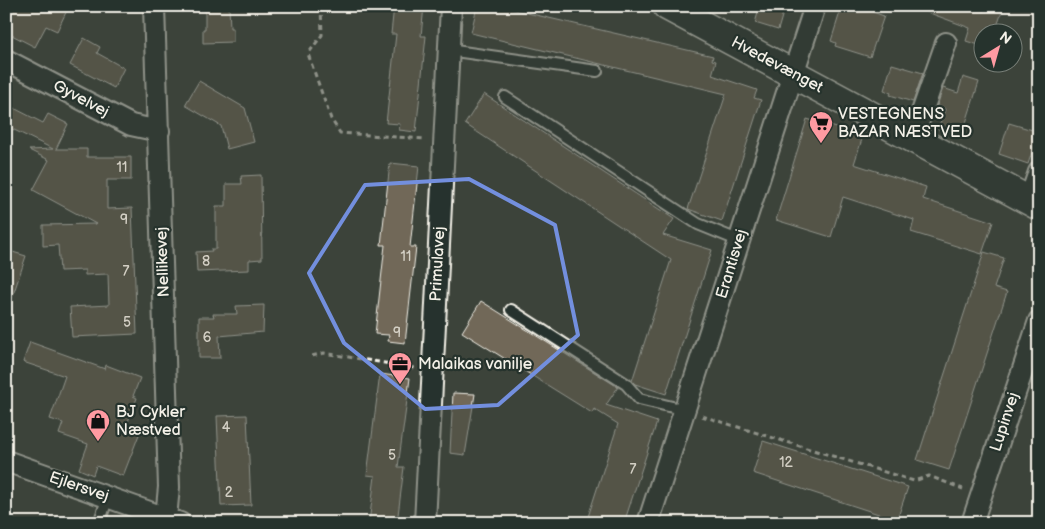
<svg xmlns="http://www.w3.org/2000/svg" width="1045" height="529" font-family="'Balsamiq Sans',sans-serif">
<style>
.building{fill:#716859;stroke:#f4f1e8}
.lines{fill:none;stroke-linecap:round;stroke-linejoin:round}
.lane-casing{stroke:#f4f1e8;stroke-width:14}
.street-casing{stroke:#f4f1e8;stroke-width:24}
.secondary-casing{stroke:#f4f1e8;stroke-width:31}
.path{stroke:#f4f1e8;stroke-width:3;stroke-dasharray:5 4;stroke-linecap:butt}
.lane{stroke:#26332d;stroke-width:10}
.street{stroke:#26332d;stroke-width:20}
.secondary{stroke:#26332d;stroke-width:28}
.marked{fill:none;stroke:#738fde;stroke-width:4;stroke-linejoin:round}
.labels{text-anchor:middle;dominant-baseline:central;stroke-width:4.5;stroke-linejoin:round;paint-order:stroke}
.number-label{font-size:14px;fill:#d3cfc4}
.street-label{font-size:16px;fill:#f4f1e8;stroke:#26332d}
.poi-label{font-size:16px;fill:#f4f1e8;stroke:#26332d;text-anchor:start}
</style>
<rect width="100%" height="100%" fill="#3c433a"/>
<filter id="ink" filterUnits="userSpaceOnUse"><feTurbulence type="fractalNoise" baseFrequency=".02" numOctaves="2"/><feDisplacementMap in="SourceGraphic" scale="10" xChannelSelector="R" yChannelSelector="G"/><feConvolveMatrix kernelMatrix="1 2 1 2 8 2 1 2 1" color-interpolation-filters="sRGB"/></filter>
<g filter="url(#ink)">
<path class="building" d="M6,6H69L57,31L46,26L35,47L6,32Z
M205,6H229L230,28H233V42L203,43V29H205Z
M394,6H424L421,36H426L416,132L399,130L400,124L386,123L396,34H391Z
M477,6H497L713,56L712,60L716,61L712,75L757,90L754,98L761,100L722,221L688,209L726,94L471,33Z
M760,6H785L778,30L755,23Z
M842,6H856L884,16L870,57L835,46L836,43L831,41Z
M916,6H965L976,10L978,6H982L983,12L985,6H1004L995,32H982V46L966,41L970,28L916,8Z
M84,38L100,47L97,53L124,68L114,88L70,65Z
M892,64L923,73L913,102L890,95L891,93L884,90Z
M963,77L979,82L964,129L957,126L954,134L938,129L945,109L937,106L943,88L958,93Z
M199,81L245,108L254,142L227,149L221,126L185,105Z
M484,94L674,219L663,235L712,250L666,394L635,384L632,381L671,260L465,124Z
M6,104L43,123L48,114L68,124L56,149H87V157H131V180H107V209L132,208L137,334L72,337L70,307L109,305L108,274L85,275V270L60,271L58,245L43,246V225L96,224L33,190L49,160L29,150L53,149L6,126Z
M807,119L863,136L854,164L926,187L923,199L993,222L982,254L911,232L914,220L843,197L831,237L776,220Z
M1009,123L1039,132L1028,164L999,154Z
M390,163L419,166L410,247H416L405,343L388,341L389,335L375,334L385,245H381Z
M261,175L262,259L249,260V270L197,272L196,252L212,251L211,249H216V206H226V184H242L241,176Z
M6,250L26,256L9,307H6Z
M984,252L1004,258L994,288L1007,292L949,470L917,460Z
M481,301L618,387L606,405L657,422L624,523H586L618,424L594,409L592,413L462,332Z
M264,305L263,332L219,336L220,358H199V317H214L213,314H237L236,306Z
M30,342L105,369L106,365L140,378L133,396L137,398L126,427L140,432L123,476L96,466L93,475L79,469L88,444L59,434L63,423L50,419L65,376L23,362Z
M380,374L410,378L398,467H404L397,523H369L375,476L367,475Z
M453,393L475,394L465,455L450,453Z
M247,415L251,505L221,506L217,416Z
M763,441L908,487L897,520L753,473Z"/>
<g class="lines">
<g class="lane-casing">
<path id="lane" d="M448,50L597,71
M505,97L698,224L740,241
M511,310L626,384L639,399L685,410
M99,523L108,497"/>
</g>
<g class="street-casing">
<path id="street" d="M154,6L169,487L166,518
M6,60L131,125L159,131
M913,138L946,43
M1029,201L1039,172
M6,461L180,523
M425,523L451,6
M648,523L815,6
M972,523L1039,321"/>
</g>
<g class="secondary-casing">
<path id="secondary" d="M667,6L1039,206"/>
</g>
<path class="path" d="M321,6L322,35L308,54L331,119L340,133L426,139
M312,356L324,353L415,368
M702,416L914,481L929,476L963,489"/>
<use href="#lane" class="lane"/>
<use href="#street" class="street"/>
<use href="#secondary" class="secondary"/>
</g>
</g>
<path d="M0 0H1045V529H0ZM469,179L555,225L578,335L498,405L425,409L344,343L309,273L365,185Z" fill="#3c433a" fill-opacity=".55" fill-rule="evenodd"/>
<path class="marked" d="M469,179L555,225L578,335L498,405L425,409L344,343L309,273L365,185Z"/>
<defs>
<g id="supermarket-pin" transform="scale(1.25)"><path d="M0 17L-7.5 6A9.5 9.5 0 1 1 7.5 6Z" fill="#ff9aa2" stroke="#26332d"/><path d="M-6-5.5h2.5l.6 2H6L4.5 2H-2.5L-4.4-4H-6ZM-1.5 3.2a1.3 1.3 0 1 0 .1 0ZM3 3.2a1.3 1.3 0 1 0 .1 0Z" fill="#111"/></g>
<g id="office-pin" transform="scale(1.25)"><path d="M0 17L-7.5 6A9.5 9.5 0 1 1 7.5 6Z" fill="#ff9aa2" stroke="#26332d"/><path d="M-6-3h4V-5.5h4V-3h4V5H-6ZM-1-4.5V-3h2v-1.5ZM-6 0V1H6V0Z" fill="#111"/></g>
<g id="shop-pin" transform="scale(1.25)"><path d="M0 17L-7.5 6A9.5 9.5 0 1 1 7.5 6Z" fill="#ff9aa2" stroke="#26332d"/><path d="M-5-2.5h2.3a2.7 3.5 0 0 1 5.4 0H5L5.5 6h-11ZM-1.5-2.5h3a1.5 2.3 0 0 0-3 0Z" fill="#111"/></g>
</defs>
<g fill-rule="evenodd">
<use href="#supermarket-pin" x="821" y="123"/>
<use href="#office-pin" x="400" y="364"/>
<use href="#shop-pin" x="98" y="421"/>
</g>
<g class="labels">
<g class="number-label">
<text x="122" y="167">11</text>
<text x="124" y="219">9</text>
<text x="406" y="256">11</text>
<text x="206" y="261">8</text>
<text x="126" y="271">7</text>
<text x="127" y="322">5</text>
<text x="397" y="332">9</text>
<text x="207" y="337">6</text>
<text x="226" y="427">4</text>
<text x="392" y="455">5</text>
<text x="786" y="462">12</text>
<text x="633" y="469">7</text>
<text x="229" y="492">2</text>
</g>
<g class="street-label">
<text transform="translate(777 65) rotate(28)">Hvedevænget</text>
<text transform="translate(81 99) rotate(28)">Gyvelvej</text>
<text transform="translate(163 262) rotate(-92)">Nellikevej</text>
<text transform="translate(438 264) rotate(-87)">Primulavej</text>
<text transform="translate(732 264) rotate(-73)">Erantisvej</text>
<text transform="translate(1005 422) rotate(-72)">Lupinvej</text>
<text transform="translate(79 487) rotate(19)">Ejlersvej</text>
</g>
<g class="poi-label">
<text x="838" y="114">VESTEGNENS<tspan x="838" dy="18">BAZAR NÆSTVED</tspan></text>
<text x="418" y="364">Malaikas vanilje</text>
<text x="116" y="412">BJ Cykler<tspan x="116" dy="18">Næstved</tspan></text>
</g>
</g>
<rect width="1045" height="529" fill="none" stroke="#26332d" stroke-width="25"/>
<rect x="12" y="12" width="1020" height="504" fill="none" stroke="#f4f1e8" stroke-width="2" filter="url(#ink)"/>
<g transform="translate(998 48) rotate(37)"><circle r="24" fill="#26332d" stroke="#787f78"/>
<path d="M0-4L9 19L0 12L-9 19Z" fill="#ff9aa2"/>
<text y="-8" font-size="14" font-weight="bold" text-anchor="middle" fill="#f4f1e8">N</text>
</g>
</svg>
